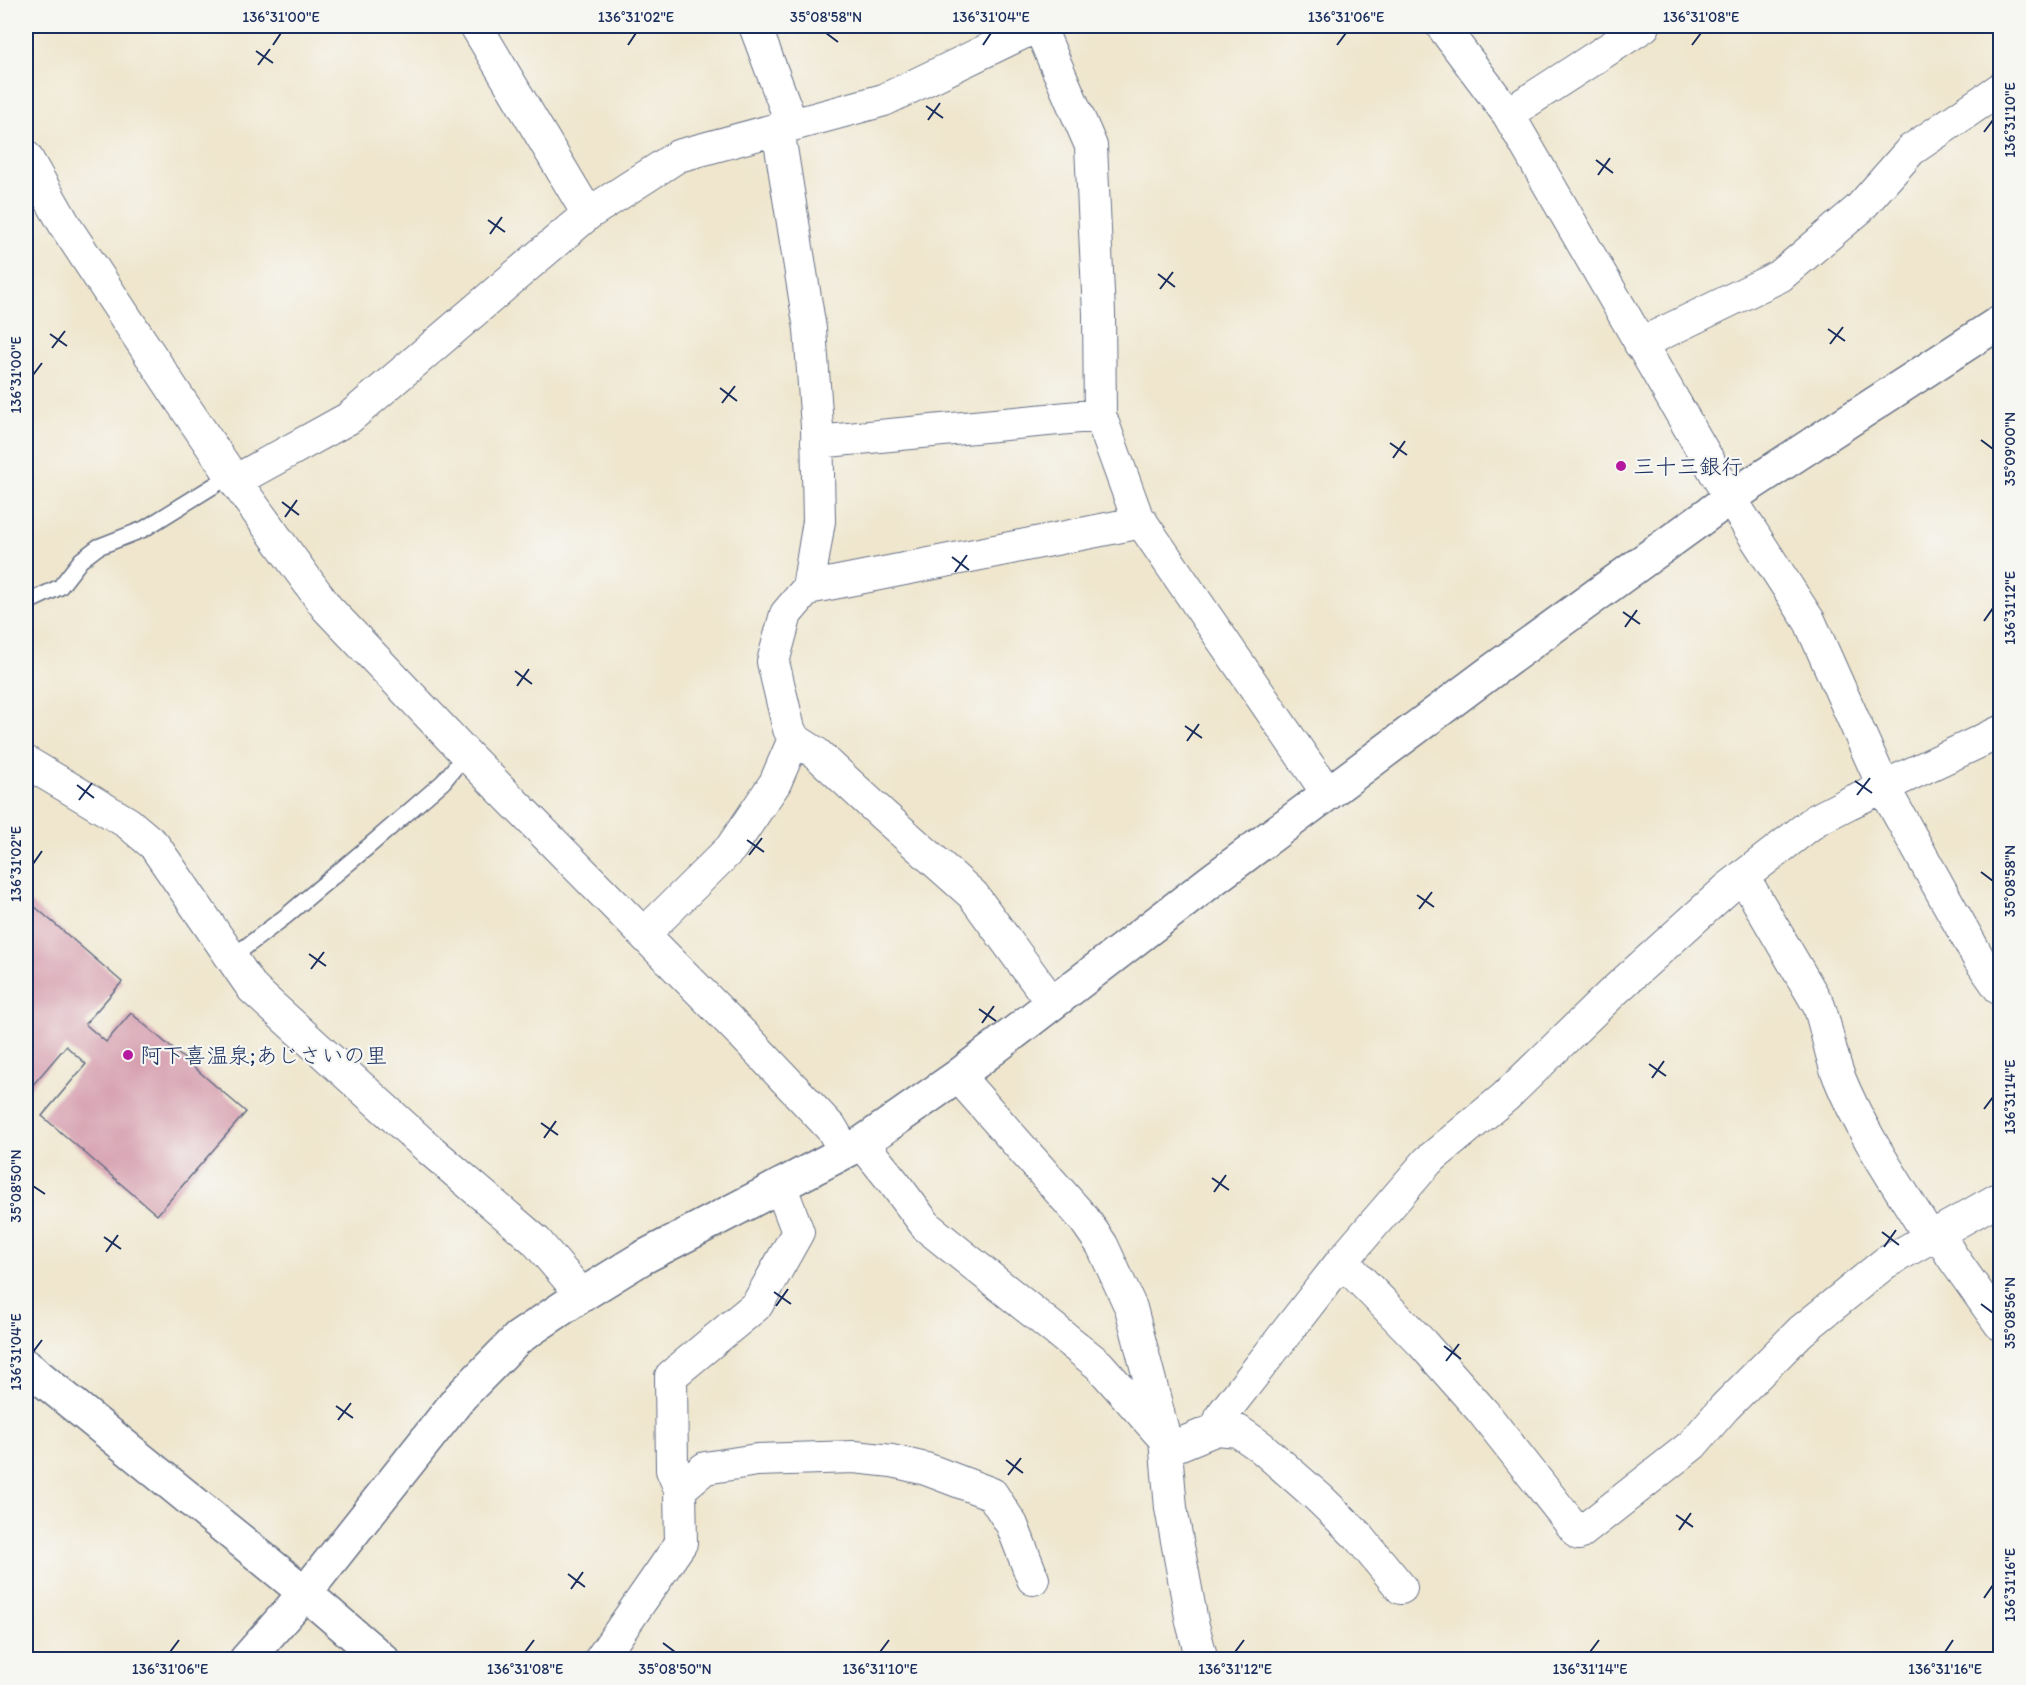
<svg xmlns="http://www.w3.org/2000/svg" width="2026" height="1685" font-family="Itim,'Klee One',sans-serif">
<style>
.building{fill:#d49aab}
.lines{fill:none;stroke-linecap:round;stroke-linejoin:round}
.service-casing{stroke:#656f85;stroke-width:18}
.minor-casing{stroke:#656f85;stroke-width:34}
.tertiary-casing{stroke:#656f85;stroke-width:36}
.service{stroke:#fff;stroke-width:15}
.minor{stroke:#fff;stroke-width:32}
.tertiary{stroke:#fff;stroke-width:33}
.ticks{fill:none;stroke:#1b2f5e;stroke-width:2}
.poi-dot{fill:#b5179e;stroke:#f6f6f2;stroke-width:2}
.labels{text-anchor:middle;dominant-baseline:central;stroke-width:4.5;stroke-linejoin:round;paint-order:stroke}
.poi-label{font-size:22px;fill:#1b2f5e;stroke:#f6f6f2;text-anchor:start}
.neatline{fill:none;stroke:#1b2f5e;stroke-width:2}
.ticks-label{font-size:15px;text-anchor:middle;fill:#1b2f5e}
</style>
<rect width="100%" height="100%" fill="#f6f6f2"/>
<filter id="ink" filterUnits="userSpaceOnUse"><feTurbulence type="fractalNoise" baseFrequency=".0167" numOctaves="2"/><feDisplacementMap in="SourceGraphic" scale="12" xChannelSelector="R" yChannelSelector="G"/><feConvolveMatrix kernelMatrix="1 2 1 2 8 2 1 2 1" color-interpolation-filters="sRGB"/></filter>
<filter id="wash" filterUnits="userSpaceOnUse"><feTurbulence type="fractalNoise" baseFrequency=".008" numOctaves="4" result="noise"/><feDisplacementMap in="SourceGraphic" scale="24" xChannelSelector="R" yChannelSelector="G"/><feGaussianBlur stdDeviation="1.35" result="paint"/><feColorMatrix in="noise" values="0 0 0 0 0 0 0 0 0 0 0 0 0 0 0 0 0 1.4 0 .05"/><feComposite in="paint" operator="in"/></filter>
<g filter="url(#wash)">
<rect width="100%" height="100%" fill="#efe6cd"/>
<g id="blocks">
<path class="building" d="M26,899L122,982L85,1024L106,1042L131,1013L246,1112L157,1215L42,1116L86,1064L66,1046L26,1093Z"/>
</g>
</g>
<g filter="url(#ink)">
<use href="#blocks" fill-opacity="0" stroke="#656f85" stroke-width="1.5"/>
<g class="lines">
<g class="service-casing">
<path id="service" d="M26,603L60,587L81,560L98,547L144,529L231,475
M231,958L286,916L369,846L443,782L466,754"/>
</g>
<g class="minor-casing">
<path id="minor" d="M476,26L588,214
M755,26L792,125
M1039,26L1091,146L1099,313L1100,415L1136,514L1328,794
M1442,26L1508,114L1730,498L1810,622L1884,788L1979,959L2000,989
M1508,114L1644,26
M26,157L66,227L176,394L235,481L327,608L466,754L748,1040L832,1129L845,1151
M1640,344L1780,276L1859,209L1911,150L2000,89
M817,442L1100,415
M235,481L349,418L588,214L678,156L884,100L1037,26
M808,588L1142,522
M794,739L816,753L883,815L973,895L1052,1003
M26,762L128,823L154,845L253,989L428,1148L536,1241L582,1295
M1743,876L1819,1006C1827,1029 1830,1054 1839,1077C1862,1134 1898,1185 1930,1237
M644,934L731,848L775,783L794,739L789,729L773,662L786,614L808,588L819,521L817,427L810,329L778,129
M958,1076L1084,1219L1102,1245L1131,1308L1165,1439L1171,1508L1192,1622L1202,1660
M862,1143L895,1184L927,1227L1099,1365L1162,1436
M1938,1232L1951,1255L2000,1324
M1342,1261L1422,1343L1483,1412L1579,1534L1692,1445L1724,1408L1801,1331L1885,1263L2000,1198
M1217,1429L1238,1431L1261,1447L1319,1498L1358,1536L1401,1588
M1166,1450L1217,1429L1222,1415L1342,1261L1428,1161L1505,1097L1612,993L1727,889L1816,820L1849,803L2000,732
M680,1489L672,1470L671,1376L757,1305L798,1232L780,1185
M600,1660L681,1543L680,1489L705,1468L757,1460L854,1457L892,1461L926,1469L992,1494L1012,1525L1033,1579"/>
</g>
<g class="tertiary-casing">
<path id="tertiary" d="M26,1366L305,1593L383,1660
M246,1660L305,1593L461,1396L518,1338L582,1295L642,1258L862,1143L958,1076L1211,881L1492,671L1730,498L2000,322"/>
</g>
<use href="#service" class="service"/>
<use href="#minor" class="minor"/>
<use href="#tertiary" class="tertiary"/>
</g>
</g>
<path class="ticks" d="M826,33L838,42M273,45L281,33M628,45L636,33M983,45L991,33M1337,45L1346,33M1692,45L1701,33M256,51L273,63M258,65L270,49M926,106L943,118M928,120L940,103M1984,132L1993,120M1596,160L1613,173M1598,175L1610,158M488,220L505,232M490,234L502,217M1158,274L1175,287M1160,289L1173,272M1828,329L1845,341M50,334L67,346M1830,344L1843,327M52,348L65,331M33,375L42,363M720,388L737,401M722,403L735,386M1981,440L1993,449M1390,443L1407,455M1393,458L1405,441M282,502L299,515M285,517L297,500M952,557L969,570M955,572L967,555M1623,612L1640,624M1984,621L1993,608M1625,627L1637,610M515,671L532,684M517,686L529,669M1185,726L1202,738M1187,741L1199,724M1855,781L1872,793M77,785L94,798M1857,795L1870,778M79,800L92,783M747,840L764,852M749,855L762,838M33,864L42,851M1981,872L1993,881M1417,895L1434,907M1419,909L1432,892M309,954L326,966M311,969L324,952M979,1009L996,1021M982,1023L994,1006M1649,1064L1666,1076M1652,1078L1664,1061M1984,1109L1993,1097M541,1123L558,1135M544,1138L556,1121M1212,1178L1229,1190M33,1186L45,1194M1214,1192L1226,1175M1882,1232L1899,1245M104,1237L121,1249M1884,1247L1896,1230M106,1252L118,1235M774,1292L791,1304M1981,1304L1993,1313M776,1306L788,1289M1444,1346L1461,1359M33,1352L42,1340M1446,1361L1459,1344M336,1406L353,1418M338,1420L351,1403M1006,1460L1023,1473M1008,1475L1021,1458M1676,1515L1693,1527M1679,1530L1691,1513M568,1574L585,1587M571,1589L583,1572M1984,1598L1993,1585M663,1643L675,1652M170,1652L179,1640M525,1652L534,1640M880,1652L889,1640M1235,1652L1244,1640M1590,1652L1599,1640M1945,1652L1953,1640"/>
<g class="poi-dot">
<circle cx="1621" cy="466" r="6"/>
<circle cx="128" cy="1055" r="6"/>
</g>
<g class="labels">
<g class="poi-label">
<text x="1633" y="466">三十三銀行</text>
<text x="140" y="1055">阿下喜温泉;あじさいの里</text>
</g>
</g>
<rect width="2026" height="1685" fill="none" stroke="#f6f6f2" stroke-width="66"/>
<rect x="33" y="33" width="1960" height="1619" class="neatline"/>
<g class="ticks-label">
<text x="281" y="22">136°31'00"E</text>
<text x="636" y="22">136°31'02"E</text>
<text x="826" y="22">35°08'58"N</text>
<text x="991" y="22">136°31'04"E</text>
<text x="1346" y="22">136°31'06"E</text>
<text x="1701" y="22">136°31'08"E</text>
<text transform="translate(2010 120) rotate(-90)" y="5">136°31'10"E</text>
<text transform="translate(16 375) rotate(-90)" y="5">136°31'00"E</text>
<text transform="translate(2010 449) rotate(-90)" y="5">35°09'00"N</text>
<text transform="translate(2010 608) rotate(-90)" y="5">136°31'12"E</text>
<text transform="translate(16 864) rotate(-90)" y="5">136°31'02"E</text>
<text transform="translate(2010 881) rotate(-90)" y="5">35°08'58"N</text>
<text transform="translate(2010 1097) rotate(-90)" y="5">136°31'14"E</text>
<text transform="translate(16 1186) rotate(-90)" y="5">35°08'50"N</text>
<text transform="translate(2010 1313) rotate(-90)" y="5">35°08'56"N</text>
<text transform="translate(16 1352) rotate(-90)" y="5">136°31'04"E</text>
<text transform="translate(2010 1585) rotate(-90)" y="5">136°31'16"E</text>
<text x="170" y="1674">136°31'06"E</text>
<text x="525" y="1674">136°31'08"E</text>
<text x="675" y="1674">35°08'50"N</text>
<text x="880" y="1674">136°31'10"E</text>
<text x="1235" y="1674">136°31'12"E</text>
<text x="1590" y="1674">136°31'14"E</text>
<text x="1945" y="1674">136°31'16"E</text>
</g>
</svg>
